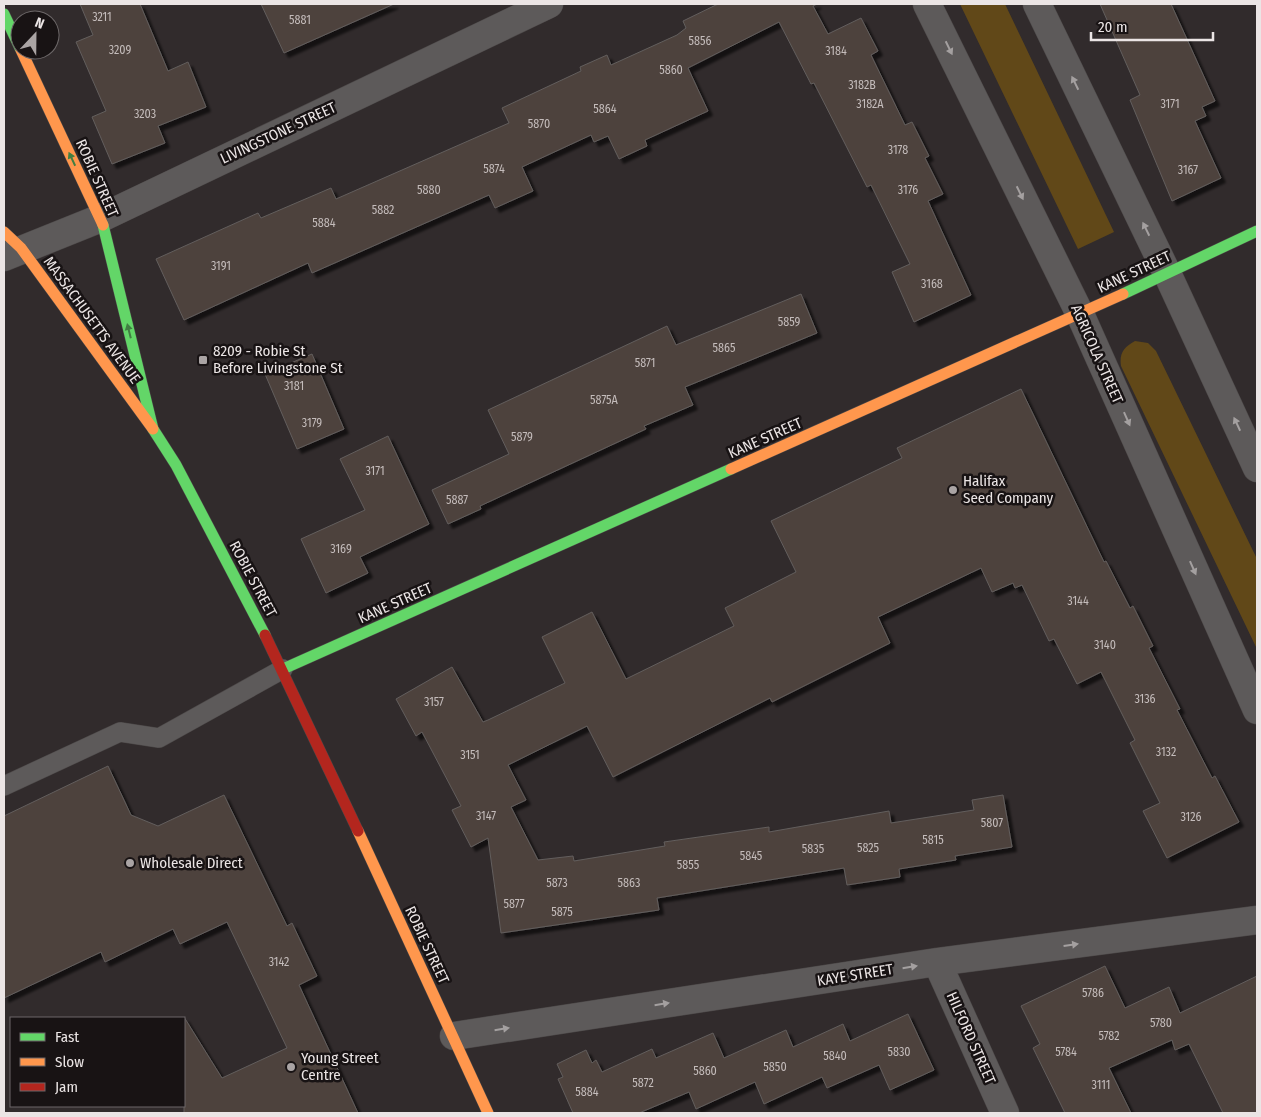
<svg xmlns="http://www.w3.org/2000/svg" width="1261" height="1117" font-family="'Fira Sans Condensed',sans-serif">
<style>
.green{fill:#614818}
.building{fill:#4e423d;stroke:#625e5d;filter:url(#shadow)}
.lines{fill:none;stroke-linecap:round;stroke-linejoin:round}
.lane-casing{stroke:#4b4747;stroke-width:20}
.street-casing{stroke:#4b4747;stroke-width:29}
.fast-casing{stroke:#4b4747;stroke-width:12}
.slow-casing{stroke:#4b4747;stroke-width:12}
.jam-casing{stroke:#4b4747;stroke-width:12}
.lane{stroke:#5d5a5a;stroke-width:19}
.street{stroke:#5d5a5a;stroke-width:28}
.fast{stroke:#63d668;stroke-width:11}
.slow{stroke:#ff974d;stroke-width:11}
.jam{stroke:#b3261e;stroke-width:11}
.oneway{fill:#a4a0a0}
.oneway2{fill:#417e42}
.poi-dot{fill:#aaa4a4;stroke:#181314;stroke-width:2}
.labels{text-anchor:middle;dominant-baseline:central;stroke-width:5;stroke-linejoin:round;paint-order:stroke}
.number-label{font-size:12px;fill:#c4bcbb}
.street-label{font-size:15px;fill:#ebe5e5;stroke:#181314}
.poi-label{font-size:15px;fill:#ebe5e5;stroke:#181314;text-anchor:start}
</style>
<defs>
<filter id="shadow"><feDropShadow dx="4.5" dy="4.5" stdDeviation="1" flood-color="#0009"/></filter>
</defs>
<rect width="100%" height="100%" fill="#312b2c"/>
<path class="green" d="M960,4H1005L1114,232L1078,249Z
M1135,341L1148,343L1156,351L1257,559V649L1121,366C1119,353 1124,347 1135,341Z"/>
<path class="building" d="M80,4H140L168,71L188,62L206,107L158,126L165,143L112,164L92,117L106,111L76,42L93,35Z
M261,4H394L284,53Z
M718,4H817L813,6L828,34L861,18L878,51L871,55L905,125L912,122L929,156L925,158L943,194L928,201L971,295L914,322L892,272L910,264L871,185L867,187L814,83L811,84L779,22L688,68L708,111L645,140L647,146L619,159L608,136L594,142L591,135L522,167L533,191L495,208L489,195L312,273L308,263L184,320L156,259L258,213L261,218L331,188L336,199L509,123L502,108L581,71L580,67L607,55L611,65L677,35L686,28L683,21Z
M1100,4H1171L1215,101L1202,107L1206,116L1195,121L1221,178L1172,201L1130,100L1140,95Z
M801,294L817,333L685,387L693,405L644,426L646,429L480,506L481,509L448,524L432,490L509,454L488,410L667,326L676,345Z
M312,354L344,429L297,449L265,374Z
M1021,389L1104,562L1106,561L1130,608L1133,606L1153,646L1149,648L1180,709L1177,710L1212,778L1215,776L1239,822L1167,858L1143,811L1160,803L1130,743L1135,740L1101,672L1077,684L1054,639L1049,641L1022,585L1015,588L1013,583L992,592L981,568L878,617L890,643L772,702L770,698L613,777L587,726L508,765L526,800L511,807L538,860L573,856L574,861L665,846L664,842L769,827V832L889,811L891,823L974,810L972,800L1003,795L1012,847L955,856L956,860L899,869L900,877L847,885L844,868L657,898L659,910L501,933L488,838L471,847L452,810L461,806L422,732L416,736L396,699L452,667L483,722L488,720L565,683L542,637L592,612L626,679L734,626L725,608L796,572L771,521L902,458L897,448Z
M388,436L429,524L360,557L368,573L326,593L301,539L365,510L340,459Z
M108,766L131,815L158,826L224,795L287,926L292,923L317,976L299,985L358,1113H184V1017L222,1078L287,1048L227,922L180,944L173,929L105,962L101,952L4,998V816Z
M1105,966L1125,1008L1169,987L1180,1013L1257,976V1113H1223L1189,1044L1175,1050L1172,1040L1109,1068L1131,1113H1065L1033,1048L1040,1044L1021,1006Z
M908,1014L934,1070L890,1090L879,1065L827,1088L822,1077L764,1104L755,1082L696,1109L689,1092L639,1113H573L558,1079L563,1077L557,1064L586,1050L592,1063L596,1060L602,1072L652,1049L656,1058L713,1033L724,1058L786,1030L793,1047L843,1024L850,1041Z"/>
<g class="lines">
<g class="lane-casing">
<path id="lane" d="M4,786L120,732L159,738L283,669"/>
</g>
<g class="street-casing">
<path id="street" d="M927,4L1080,314L1257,710
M1037,4L1167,273L1257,468
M4,257L101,218L549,4
M937,962L1005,1113
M454,1036L937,962L1257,920"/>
</g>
<g class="fast-casing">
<path id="fast" d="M4,14L20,48
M103,225L153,429L176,465L265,635
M1123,294L1257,231
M283,669L731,469"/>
</g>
<g class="slow-casing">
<path id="slow" d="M21,50L103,225
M4,232L21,248L153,429
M731,469L1123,294
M358,831L488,1113"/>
</g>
<g class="jam-casing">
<path id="jam" d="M265,635L358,831"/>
</g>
<use href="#lane" class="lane"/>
<use href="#street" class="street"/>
<use href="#fast" class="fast"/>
<use href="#slow" class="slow"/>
<use href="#jam" class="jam"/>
</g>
<defs><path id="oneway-solid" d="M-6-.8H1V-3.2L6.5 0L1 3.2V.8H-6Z" transform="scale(1.25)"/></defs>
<g class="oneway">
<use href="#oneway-solid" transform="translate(949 48) rotate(64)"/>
<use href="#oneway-solid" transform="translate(1075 83) rotate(-116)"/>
<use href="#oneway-solid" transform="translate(1020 193) rotate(64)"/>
<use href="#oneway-solid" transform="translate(1146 229) rotate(-116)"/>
<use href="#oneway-solid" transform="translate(1127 419) rotate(66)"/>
<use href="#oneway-solid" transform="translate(1237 424) rotate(-115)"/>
<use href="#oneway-solid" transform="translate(1193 568) rotate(66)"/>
<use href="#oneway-solid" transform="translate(1071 945) rotate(-8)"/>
<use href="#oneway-solid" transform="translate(910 967) rotate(-9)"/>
<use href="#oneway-solid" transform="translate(662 1004) rotate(-9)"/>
<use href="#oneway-solid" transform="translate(502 1029) rotate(-9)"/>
</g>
<g class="oneway2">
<use href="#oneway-solid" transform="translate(72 159) rotate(-115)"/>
<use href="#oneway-solid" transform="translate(129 331) rotate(-104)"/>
</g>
<g class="poi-dot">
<rect x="198" y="355" width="10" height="10" rx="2.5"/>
<circle cx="953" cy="490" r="5"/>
<circle cx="130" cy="863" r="5"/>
<circle cx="291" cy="1067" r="5"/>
</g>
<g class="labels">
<g class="number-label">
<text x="102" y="17">3211</text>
<text x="300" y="20">5881</text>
<text x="700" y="41">5856</text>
<text x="120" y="50">3209</text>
<text x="836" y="51">3184</text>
<text x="671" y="70">5860</text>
<text x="862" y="85">3182B</text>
<text x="870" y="104">3182A</text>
<text x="1170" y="104">3171</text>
<text x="605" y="109">5864</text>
<text x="145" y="114">3203</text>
<text x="539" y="124">5870</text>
<text x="898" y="150">3178</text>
<text x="494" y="169">5874</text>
<text x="1188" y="170">3167</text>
<text x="429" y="190">5880</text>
<text x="908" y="190">3176</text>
<text x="383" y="210">5882</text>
<text x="324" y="223">5884</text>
<text x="221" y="266">3191</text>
<text x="932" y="284">3168</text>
<text x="789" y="322">5859</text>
<text x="724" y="348">5865</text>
<text x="645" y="363">5871</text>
<text x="294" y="386">3181</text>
<text x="604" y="400">5875A</text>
<text x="312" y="423">3179</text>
<text x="522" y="437">5879</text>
<text x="375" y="471">3171</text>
<text x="457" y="500">5887</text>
<text x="341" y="549">3169</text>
<text x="1078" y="601">3144</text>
<text x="1105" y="645">3140</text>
<text x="1145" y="699">3136</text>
<text x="434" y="702">3157</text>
<text x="1166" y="752">3132</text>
<text x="470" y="755">3151</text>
<text x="486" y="816">3147</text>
<text x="1191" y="817">3126</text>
<text x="992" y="823">5807</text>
<text x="933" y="840">5815</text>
<text x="868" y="848">5825</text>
<text x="813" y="849">5835</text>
<text x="751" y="856">5845</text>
<text x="688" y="865">5855</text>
<text x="557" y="883">5873</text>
<text x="629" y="883">5863</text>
<text x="514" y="904">5877</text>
<text x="562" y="912">5875</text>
<text x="279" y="962">3142</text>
<text x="1093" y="993">5786</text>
<text x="1161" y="1023">5780</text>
<text x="1109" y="1036">5782</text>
<text x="899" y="1052">5830</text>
<text x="1066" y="1052">5784</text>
<text x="835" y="1056">5840</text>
<text x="775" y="1067">5850</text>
<text x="705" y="1071">5860</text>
<text x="643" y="1083">5872</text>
<text x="1101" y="1085">3111</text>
<text x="587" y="1092">5884</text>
</g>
<g class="street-label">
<text transform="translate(278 133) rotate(-25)">LIVINGSTONE STREET</text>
<text transform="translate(97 178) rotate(66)">ROBIE STREET</text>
<text transform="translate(1134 272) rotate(-25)">KANE STREET</text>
<text transform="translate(92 320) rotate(54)">MASSACHUSETTS AVENUE</text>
<text transform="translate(1097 354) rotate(66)">AGRICOLA STREET</text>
<text transform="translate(765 438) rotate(-24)">KANE STREET</text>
<text transform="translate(253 579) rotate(62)">ROBIE STREET</text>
<text transform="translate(395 603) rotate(-24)">KANE STREET</text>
<text transform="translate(427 945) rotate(65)">ROBIE STREET</text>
<text transform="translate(855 975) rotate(-9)">KAYE STREET</text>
<text transform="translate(971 1038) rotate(66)">HILFORD STREET</text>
</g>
<g class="poi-label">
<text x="213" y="351">8209 - Robie St<tspan x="213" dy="17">Before Livingstone St</tspan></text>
<text x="963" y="481">Halifax<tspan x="963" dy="17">Seed Company</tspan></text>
<text x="140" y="863">Wholesale Direct</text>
<text x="301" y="1058">Young Street<tspan x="301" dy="17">Centre</tspan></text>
</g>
</g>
<rect width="1261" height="1117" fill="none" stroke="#ebe5e5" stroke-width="10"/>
<rect x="10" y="1017" width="175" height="90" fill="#181314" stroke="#6c6768"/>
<rect x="20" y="1033" width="25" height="8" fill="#63d668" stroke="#6c6768"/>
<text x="55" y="1042" font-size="15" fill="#ebe5e5">Fast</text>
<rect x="20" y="1058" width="25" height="8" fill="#ff974d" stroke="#6c6768"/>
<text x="55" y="1067" font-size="15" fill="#ebe5e5">Slow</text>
<rect x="20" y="1083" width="25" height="8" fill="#b3261e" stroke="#6c6768"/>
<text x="55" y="1092" font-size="15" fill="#ebe5e5">Jam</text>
<g transform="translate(35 35) rotate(22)"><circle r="24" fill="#181314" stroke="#6c6768"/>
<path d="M0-4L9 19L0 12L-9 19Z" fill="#aaa4a4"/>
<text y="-8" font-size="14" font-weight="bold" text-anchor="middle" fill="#ebe5e5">N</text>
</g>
<path d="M1091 32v8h122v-8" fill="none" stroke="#ebe5e5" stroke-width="2.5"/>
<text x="1098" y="32" font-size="15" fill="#ebe5e5" stroke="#181314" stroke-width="4" paint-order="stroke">20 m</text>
</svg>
